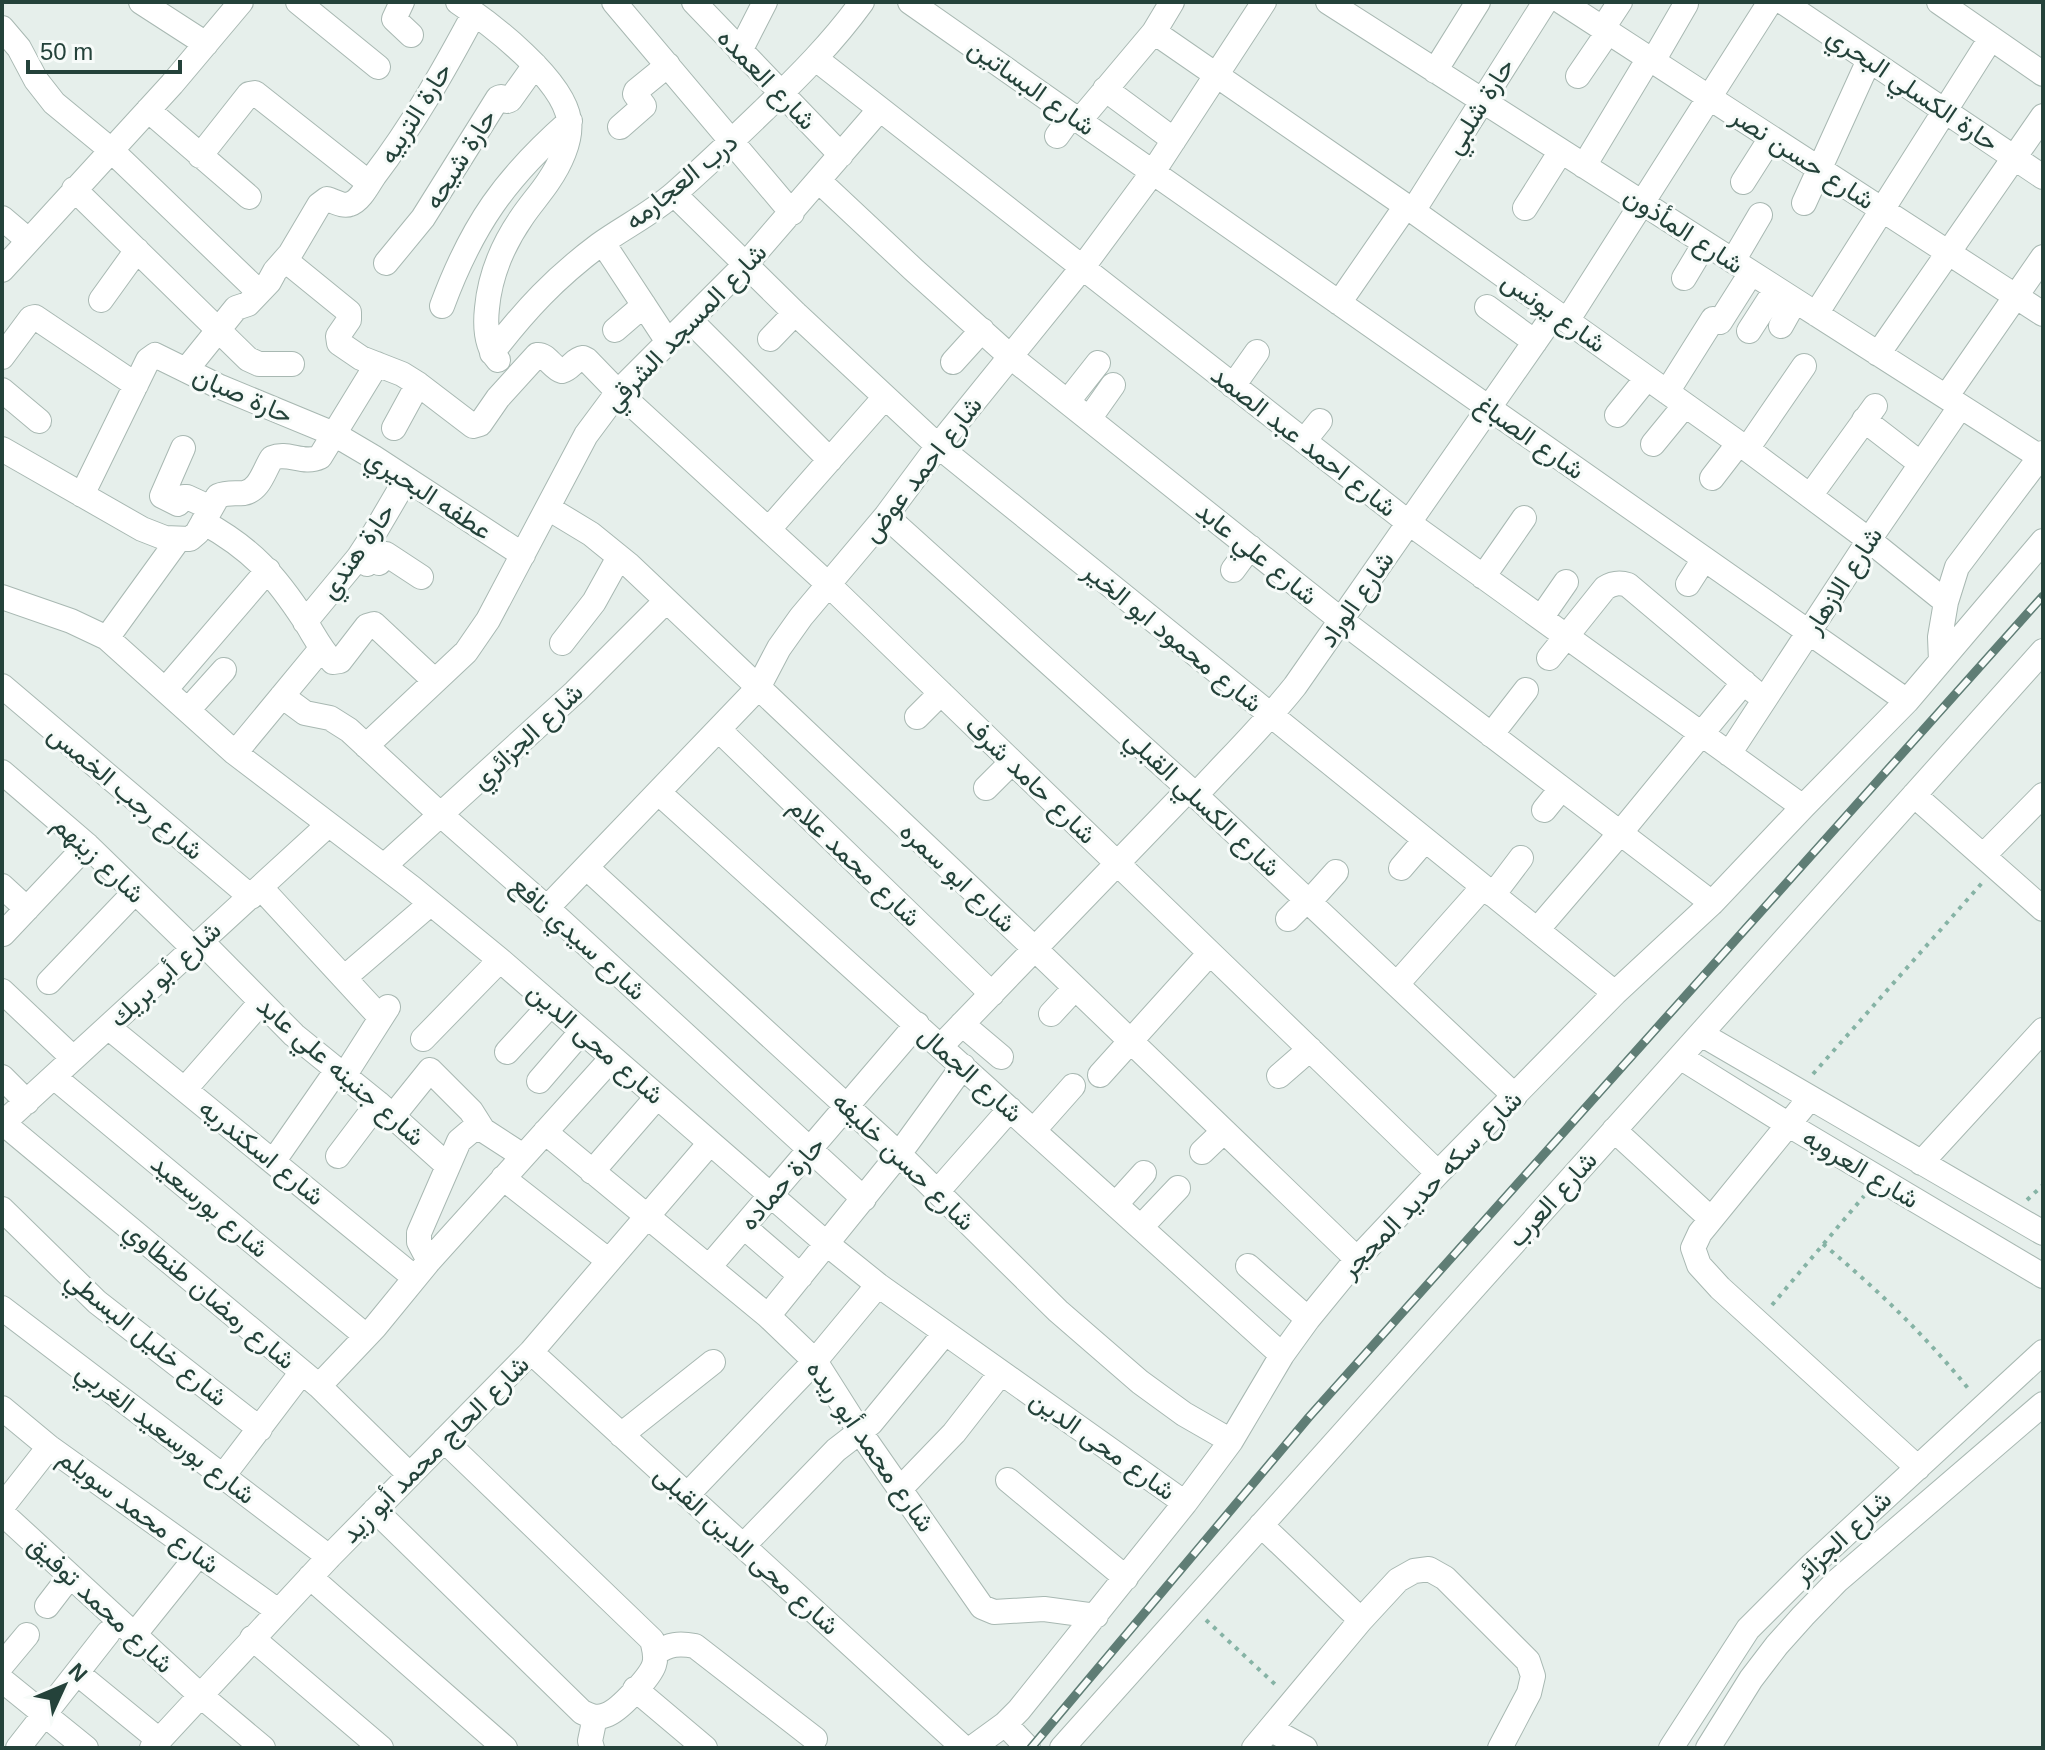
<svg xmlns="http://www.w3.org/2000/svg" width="2045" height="1750" font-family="Helvetica,Vazirmatn,sans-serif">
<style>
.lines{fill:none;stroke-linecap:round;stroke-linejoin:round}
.minor-casing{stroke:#a8b8b2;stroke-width:26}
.path{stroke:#86b3a5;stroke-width:4;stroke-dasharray:4 6;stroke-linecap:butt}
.minor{stroke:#fff;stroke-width:24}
.rail-casing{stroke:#5f7d75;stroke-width:9}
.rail{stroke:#f7fbf9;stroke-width:6;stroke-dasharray:18;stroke-linecap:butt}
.labels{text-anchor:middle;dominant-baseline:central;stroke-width:6;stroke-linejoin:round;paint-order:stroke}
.street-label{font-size:26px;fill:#24423a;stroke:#f7fbf9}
</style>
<rect width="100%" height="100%" fill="#e6efeb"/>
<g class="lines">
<g class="minor-casing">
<path id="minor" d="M141,2L206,44
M298,2L378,67
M402,2L394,19L411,35
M458,2C491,24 563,79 569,120C572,141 559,166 548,182C540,194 530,205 522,217C504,243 490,275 487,308C485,326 486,346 498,360
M614,2L792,213
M694,2L841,155
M910,2L1907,701
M1328,2L2040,457
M1562,2L2043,314
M1783,2L2043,177
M1939,2L2043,74
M2,28L19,48L36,80L54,103L111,150L259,292
M1603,28L1620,2
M1154,32L1406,206L1747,449L1869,540L1946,602
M740,51L765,2
M816,59L1409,523L1803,807
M1653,61L1686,4
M1435,71L1478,2
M1578,76L1608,32
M1105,89L1174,140
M148,110L249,197
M1080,120L1154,32L1172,2
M620,127L644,106L635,94L636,91L668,65
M1057,136L1072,115
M200,156L249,94L255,93L369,183
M1584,166L1649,58
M819,181L914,270L1011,357L1341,620L1712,903
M1743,182L1771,138
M74,189L248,359L259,364H292
M674,194L795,313L938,446L1615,993
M1804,203L1869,60
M1525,208L1561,151
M1413,211L1545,2
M2,218L28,240
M603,243L668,342
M285,260L349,312V320L338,336L339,343L361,358L402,374L418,384L473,426L480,424L498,398L537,355C547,354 552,368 562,371C571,369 574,359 583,358L587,360L618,392L829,585L1438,1173
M1733,261L1760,215
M386,263L423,218L498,98L501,97L507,101L510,100L535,65
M2,270L172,84L241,2
M1684,278L1705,243
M101,300L137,250
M1339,303L1406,206
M442,306C472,225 505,178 570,121
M1487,307L1535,342
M1816,314L1991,38
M690,320L830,460
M1567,321L1770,2
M1781,326L1795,301
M615,330L644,305
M1749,331L1776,289
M770,339L795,313
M492,353C526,309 555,278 599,245C624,227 651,214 675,193C705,167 735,138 764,110C799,76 833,42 862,2
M1878,354L2043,116
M2,357L31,318L35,317L136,385
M953,362L982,330
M186,370L236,308L248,304L269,282L275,271L290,254L319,205L327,199C334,201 343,207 350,204C360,201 368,185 374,176C413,125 444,70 474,14
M1233,386L1257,352
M2,390L39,421
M1667,392L1713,319L1720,322L1751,273
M1946,397L2043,257
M1068,401L1098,363
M1617,415L1647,378
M1089,419L1113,385
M1864,420L1921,464
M394,428L418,384
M1304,441L1320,421
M1653,444L1685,405
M183,448L162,496L178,504L184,497H187L211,508
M2,449L142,529L165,538L190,539L197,533L218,496C227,492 235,494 244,493C260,490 264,470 272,458C288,451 303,465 320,457L377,364
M1747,449L1804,366
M1712,478L1739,443
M82,495L148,360L155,355L218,386L334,434L373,457L523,555
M1810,496L1875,406
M548,508L591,534L628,564L1035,949L1357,1259
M886,516L1189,789L1515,1096
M203,522C252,549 275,575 305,621C314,635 321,650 333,662L340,661L367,626L374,624L435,681
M769,529L885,397
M358,558L367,564L372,559L379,563L386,554L421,577
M1233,570L1250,547
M1483,577L1524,518
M1688,584L1704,559
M2,597L71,621L107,638L235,753L411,887L500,960L827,1244L878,1285L1185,1503
M1541,618L1566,582
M305,622L358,558L375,532L406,479
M107,638L178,540
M562,643L594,602L619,557
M1549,658L1605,588C1613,583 1619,582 1628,585L1755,692
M1941,661L1940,637L1946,602L1957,567L2043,453
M2,686L251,897
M165,690L268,570
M282,696L305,713L330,718L349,730L440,814L547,908L864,1199
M188,710L224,670
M917,717L941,693
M719,730L992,994
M1491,735L1526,690
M366,746L466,652L488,620L586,435L618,392L745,265L880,109
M235,753L321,649
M1729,754L1869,540L1960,407
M2,772L87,845L193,948
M986,788L1012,762
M659,793L1282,1355
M1196,795C1229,759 1264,725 1295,686L1555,313
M1914,795L2043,909
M1544,810L1561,789
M1983,856L2043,795
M384,866L575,692L666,601
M587,868L899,1154L1058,1311L1140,1382L1184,1414L1231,1441
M1401,868L1425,840
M2,886L27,909
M261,888L381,1018
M1493,895L1521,858
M1309,902L1336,872
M547,908L758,688L779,648L801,617L886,516L938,446L1082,268L1153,172L1264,2
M1288,919L1307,900
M1537,930L1621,832L1744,682
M3,934L87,845
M201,941L294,1035L378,1103L448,1166
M344,978L430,904
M49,982L135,892
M1397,984L1483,887
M2,991L73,1058
M1051,1014L1075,988
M962,1024L1001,1057
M108,1027L415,1278
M1701,1034L2043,1233
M423,1039L500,960
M941,1046L1189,789
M507,1052L551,1004
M1680,1057L1789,1125L2043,1276
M1100,1075L1210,953
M344,1076L388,1007
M1279,1076L1310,1049
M2,1077L27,1102
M54,1077L366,1336
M539,1081L582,1031
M185,1089L261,1002
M1810,1098L1700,1233L1693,1248L1699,1265L1720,1288L1918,1468
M393,1116L430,1070L471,1111L483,1130
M3,1123L319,1386L410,1475
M2,1124L328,825
M1034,1130L1073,1086
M1614,1130L1711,1219
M545,1132L768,1316L815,1361L860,1432L982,1607L994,1612L1044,1609L1096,1616
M1202,1152L1224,1131
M338,1156L378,1103
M273,1162L337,1070
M1921,1163L2043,1030
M592,1172L657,1097
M503,1178L609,1261
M937,1192L1010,1109
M1116,1204L1144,1173
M2,1209L97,1302L260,1429
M744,1227L801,1276
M1141,1227L1178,1188
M429,1261L419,1242V1233L459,1141L472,1130H483L523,1156
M1248,1266L1308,1319
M709,1267L917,1024
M2,1308L329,1557
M768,1316L899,1154L963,1066
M531,1352L964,1748
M319,1386L375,1327L429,1261L612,1058
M2,1408L49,1447L278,1611
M621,1435L713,1362
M223,1476L302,1372
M1008,1480L1126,1578
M900,1489L954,1433L1000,1374
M687,1495L815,1361L878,1285
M2,1507L49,1447
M375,1510L582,1712C590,1716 597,1719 606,1715C619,1711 650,1677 654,1665C657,1656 654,1649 652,1640L444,1440
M2,1513L200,1695L263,1748
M1261,1525L1361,1620
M743,1546L836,1450L871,1423L945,1333
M310,1577L505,1748
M47,1606L70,1576
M134,1635L199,1554
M252,1638L381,1748
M656,1653C669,1644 679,1643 695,1646L815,1739
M2,1665L27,1635
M77,1673L159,1740
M2,1680L86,1748
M635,1689L705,1748
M1005,1724L1028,1748
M1270,1729L1305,1748
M18,1748L108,1633
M152,1748L329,1557L531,1352L710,1143
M592,1748L590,1741L595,1717
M972,1748L1005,1724L1019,1710L1185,1503L1231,1441L1282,1355L1308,1319L1357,1259L1438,1173L1615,993L1712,903L1803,807L1907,701L2043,541
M1062,1748L2043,651
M1254,1748L1361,1620L1398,1580L1414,1571L1429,1569L1445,1578L1528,1661L1533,1676L1529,1693L1500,1748
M1671,1748L1748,1629L1812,1565L2043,1352
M1708,1748L1751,1679L1777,1645L1803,1616L1837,1581L2043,1404"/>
</g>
<path class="path" d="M1813,1074L1982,883
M2027,1200L2043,1185
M1823,1244C1877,1289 1927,1337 1971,1392
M1772,1305L1864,1196
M1206,1620L1279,1688"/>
<use href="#minor" class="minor"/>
<g class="rail-casing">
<path id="rail" d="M1031,1748L1309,1417L2043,596"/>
</g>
<use href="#rail" class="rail"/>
</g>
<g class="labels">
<g class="street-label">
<text transform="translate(767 79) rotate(46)">شارع العمده</text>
<text transform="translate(1032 87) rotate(35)">شارع البساتين</text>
<text transform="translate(1913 89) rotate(34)">حارة الكسلي البحري</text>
<text transform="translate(1479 106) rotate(-58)">حارة شلبي</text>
<text transform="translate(415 113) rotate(-58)">حارة التربيه</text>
<text transform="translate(1803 158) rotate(33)">شارع حسن نصر</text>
<text transform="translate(460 159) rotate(-58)">حارة شيحه</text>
<text transform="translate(681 181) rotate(-39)">درب العجارمه</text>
<text transform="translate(1684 230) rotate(33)">شارع المأذون</text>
<text transform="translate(1554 312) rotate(35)">شارع يونس</text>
<text transform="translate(685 327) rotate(-46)">شارع المسجد الشرقي</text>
<text transform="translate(243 395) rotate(24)">حارة صبان</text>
<text transform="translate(1530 437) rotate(35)">شارع الصباغ</text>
<text transform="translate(1304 441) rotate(38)">شارع احمد عبد الصمد</text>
<text transform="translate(922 469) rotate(-52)">شارع احمد عوض</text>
<text transform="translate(429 494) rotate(33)">عطفه البحيري</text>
<text transform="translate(357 551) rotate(-55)">حارة هندي</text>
<text transform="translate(1257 553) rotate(39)">شارع علي عابد</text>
<text transform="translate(1843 580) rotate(-57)">شارع الازهار</text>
<text transform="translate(1356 599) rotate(-55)">شارع الوراد</text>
<text transform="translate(1173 637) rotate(39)">شارع محمود ابو الخير</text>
<text transform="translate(527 736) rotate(-43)">شارع الجزائري</text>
<text transform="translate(1031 780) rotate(44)">شارع حامد شرف</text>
<text transform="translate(126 792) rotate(40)">شارع رجب الخمس</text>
<text transform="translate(1203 803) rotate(43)">شارع الكسلي القبلي</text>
<text transform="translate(99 859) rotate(43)">شارع زينهم</text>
<text transform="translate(855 862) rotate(44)">شارع محمد علام</text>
<text transform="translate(958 877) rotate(43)">شارع ابو سمره</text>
<text transform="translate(579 938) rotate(42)">شارع سيدي نافع</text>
<text transform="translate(165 974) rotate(-43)">شارع أبو بريك</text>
<text transform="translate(596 1043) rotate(41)">شارع محى الدين</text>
<text transform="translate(341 1071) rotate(41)">شارع جنينه علي عابد</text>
<text transform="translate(971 1074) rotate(42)">شارع الجمال</text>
<text transform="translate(262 1152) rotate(39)">شارع اسكندريه</text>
<text transform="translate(904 1161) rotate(44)">شارع حسن خليفه</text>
<text transform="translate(1861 1168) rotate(31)">شارع العروبه</text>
<text transform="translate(782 1183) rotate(-49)">حارة حماده</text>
<text transform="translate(1431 1184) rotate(-46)">شارع سكه حديد المحجر</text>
<text transform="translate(1552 1199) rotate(-48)">شارع العرب</text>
<text transform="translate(210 1206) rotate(40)">شارع بورسعيد</text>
<text transform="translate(210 1295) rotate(40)">شارع رمضان طنطاوي</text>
<text transform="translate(147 1338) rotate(39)">شارع خليل البسطي</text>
<text transform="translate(166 1433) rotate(37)">شارع بورسعيد الغربي</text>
<text transform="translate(1103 1445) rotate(35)">شارع محى الدين</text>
<text transform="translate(871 1446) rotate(55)">شارع محمد أبو ريده</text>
<text transform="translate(435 1449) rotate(-45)">شارع الحاج محمد أبو زيد</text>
<text transform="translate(139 1511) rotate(36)">شارع محمد سويلم</text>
<text transform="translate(1842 1537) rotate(-43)">شارع الجزائر</text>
<text transform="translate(747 1550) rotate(42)">شارع محى الدين القبلى</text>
<text transform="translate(101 1604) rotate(43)">شارع محمد توفيق</text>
</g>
</g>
<rect width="2045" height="1750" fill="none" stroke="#24423a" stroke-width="8"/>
<g transform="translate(64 1686) rotate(46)" stroke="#f7fbf9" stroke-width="6" paint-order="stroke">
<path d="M0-6L14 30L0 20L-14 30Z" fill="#24423a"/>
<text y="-12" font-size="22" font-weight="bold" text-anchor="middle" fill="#24423a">N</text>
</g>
<path d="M28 60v12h152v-12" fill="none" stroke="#24423a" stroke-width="4"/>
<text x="40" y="60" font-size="24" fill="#24423a" stroke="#f7fbf9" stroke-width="6" paint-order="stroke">50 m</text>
</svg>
